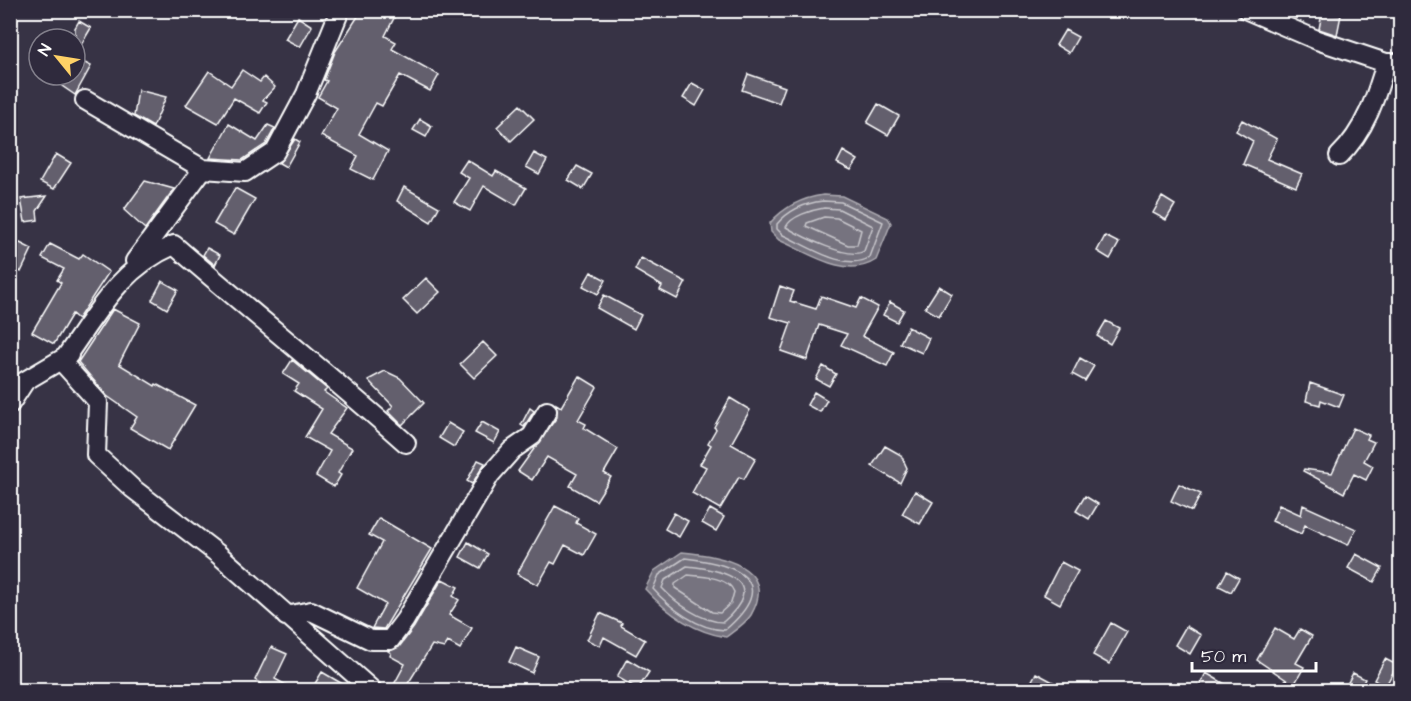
<svg xmlns="http://www.w3.org/2000/svg" width="1411" height="701" font-family="'Architects Daughter',sans-serif">
<style>
.water{fill:#76737f;stroke:#adabb2;stroke-width:1.5}
.lines{fill:none;stroke-linecap:round;stroke-linejoin:round}
.shore{stroke:#c8c7cc;stroke-width:1.5}
.building{fill:#635f6d;stroke:#fff;stroke-width:1.5}
.minor-casing{stroke:#fff;stroke-width:22}
.minor{stroke:#2f2a3d;stroke-width:18}
</style>
<rect width="100%" height="100%" fill="#373345"/>
<filter id="ink" filterUnits="userSpaceOnUse"><feTurbulence type="fractalNoise" baseFrequency=".0167" numOctaves="2"/><feDisplacementMap in="SourceGraphic" scale="12" xChannelSelector="R" yChannelSelector="G"/><feConvolveMatrix kernelMatrix="1 2 1 2 8 2 1 2 1" color-interpolation-filters="sRGB"/></filter>
<g filter="url(#ink)">
<path class="water" d="M823,195L842,196L888,218L891,223L876,260C846,280 807,252 779,240L771,232L770,223C784,207 802,198 823,195Z
M682,552C716,555 780,565 751,615C746,623 734,631 726,637C694,632 667,613 645,589L654,571Z"/>
<g class="lines">
<path class="shore" d="M823,201L841,202L883,222L870,257C846,273 806,245 783,235L777,229V224C788,211 805,203 823,201Z
M824,208L839,209L873,226L864,251C850,261 801,236 786,227C791,216 812,210 824,208Z
M824,217L837,218L861,230L857,245H848L806,226L807,223Z
M685,558C737,564 782,581 725,630C699,630 670,608 653,589L659,575Z
M687,566C726,570 769,582 723,622C702,622 676,603 662,588L665,580Z
M688,575C702,576 729,577 734,592L731,603L720,613L712,612L675,588V584Z"/>
</g>
<path class="building" d="M362,10H398L385,36L396,42L392,49L439,75L430,91L400,75L382,106L376,103L359,134L388,151L373,180L351,169L358,156L321,136L337,108L318,97L327,81L324,80L335,52Z
M1322,13L1341,15L1337,35L1319,29Z
M298,17L312,26L300,47L285,39Z
M79,21L91,28L75,55V28Z
M1065,30L1078,37L1069,53L1056,45Z
M75,58L91,66L75,95L62,86L69,75H75Z
M242,70L260,82L264,77L275,87L263,100L267,102L260,113L234,98L218,123L186,105L209,71L231,86Z
M748,74L785,87L779,103L742,90Z
M692,83L705,90L696,106L683,98Z
M138,90L166,97L153,127L134,116Z
M878,104L899,116L888,135L867,123Z
M520,105L534,119L511,141L497,127Z
M420,119L432,126L426,137L413,130Z
M1242,120L1277,139L1267,159L1302,174L1296,187L1243,164L1253,141L1236,131Z
M229,124L257,141L268,125L275,128L266,144L242,160L210,158Z
M295,139L300,142L286,167L279,163Z
M843,151L858,160L851,170L837,163Z
M534,153L547,160L539,174L526,167Z
M56,154L71,163L54,189L40,182Z
M467,160L493,176L496,171L526,188L516,205L484,186L470,211L454,202L469,178L459,172Z
M577,166L592,174L583,189L568,180Z
M145,181L174,189L145,229L124,210Z
M404,187L439,207L431,222L397,201Z
M235,188L255,199L234,235L214,224Z
M47,196L37,211L38,220L25,222L21,199Z
M1162,197L1175,205L1166,220L1153,213Z
M1105,236L1119,243L1110,259L1097,251Z
M10,238L32,249L21,272L10,265Z
M50,244L79,259L83,254L109,272L78,319L72,314L54,344L32,332L61,283L57,280L64,269L42,258Z
M207,248L220,255L215,265L203,255Z
M641,258L686,282L677,299L660,290L662,286L635,270Z
M591,272L606,280L598,294L583,286Z
M426,278L440,292L417,314L403,300Z
M162,281L178,290L167,309L152,300Z
M780,286L794,291L790,301L816,309L821,296L856,308L861,298L878,307L862,336L894,352L887,366L841,345L847,334L819,325L807,360L781,351L791,323L770,317Z
M939,286L952,294L939,316L925,308Z
M604,295L641,315L634,329L597,308Z
M890,302L904,310L897,322L883,315Z
M113,309L140,323L119,364L155,386L156,384L195,405L168,450L130,428L137,417L107,396L78,362Z
M1106,321L1119,328L1110,344L1097,336Z
M908,327L929,338L922,353L900,343Z
M483,342L497,356L474,378L460,364Z
M1080,358L1094,366L1085,381L1072,374Z
M292,360L327,389L324,392L347,408L328,434L352,448L338,473L341,475L334,487L316,476L330,451L305,437L322,409L294,391L299,384L283,374Z
M823,366L836,374L829,386L816,379Z
M385,371L400,378L424,403L402,425L388,411L393,406L368,380Z
M579,376L597,387L578,420L586,424L584,428L618,449L604,473L611,477L596,501L570,486L577,474L547,457L532,480L518,471L557,417L556,404L561,407Z
M1310,383L1344,395L1339,407L1321,400L1320,405L1306,401Z
M814,392L827,400L820,412L807,405Z
M730,398L750,410L731,444L756,458L744,479L739,477L720,509L692,493L706,467L700,464L711,445L708,443L716,429L714,427Z
M530,408L534,411L524,427L521,425Z
M482,422L500,432L494,443L475,433Z
M448,423L463,432L454,447L439,438Z
M1353,428L1369,435L1367,439L1374,442L1364,461L1373,466L1366,480L1354,474L1344,493L1303,471L1304,469L1332,473Z
M885,446L901,455L907,468L900,483L872,466Z
M478,460L485,463L472,484L467,481Z
M1179,484L1201,494L1192,511L1171,501Z
M915,491L933,502L920,524L902,514Z
M1085,496L1098,504L1089,519L1076,511Z
M1279,505L1301,515L1303,505L1356,529L1348,545L1305,525L1301,534L1272,521Z
M555,506L578,518L576,523L596,534L584,555L565,545L555,564L551,562L538,585L517,574Z
M710,509L724,517L716,531L702,523Z
M674,513L688,521L679,537L665,529Z
M379,518L432,549L384,629L372,628L385,604L357,588L382,542L369,535Z
M468,542L488,554L480,568L460,557Z
M1356,554L1382,568L1374,582L1348,568Z
M1061,562L1078,571L1060,604L1044,595Z
M1227,571L1239,578L1231,592L1219,586Z
M442,579L458,587L453,596L459,600L449,615L472,628L460,649L448,642L444,648L432,645L404,690H391L405,664L390,656L391,653L388,651L399,647L414,627Z
M600,613L622,623L621,626L645,640L636,655L604,637L600,646L587,640Z
M1111,623L1127,632L1109,664L1093,655Z
M1186,626L1201,635L1190,654L1175,645Z
M1275,628L1294,639L1300,629L1312,636L1296,663L1304,667L1294,685L1257,660Z
M271,647L287,654L275,679L295,690H261L264,686L255,680Z
M516,647L539,657L532,673L509,662Z
M627,659L649,672L638,689L617,677Z
M1385,659L1397,665L1385,687L1374,680Z
M322,672L353,690H311Z
M1036,673L1068,690H1027Z
M1206,673L1218,680L1235,690H1197Z
M1353,673L1365,679L1359,690H1344Z"/>
<g class="lines">
<g class="minor-casing">
<path id="minor" d="M1247,10L1317,40L1386,63
M85,100L203,169L245,172L275,152L306,94L340,10
M1339,156C1365,131 1376,97 1386,63H1400
M135,261L203,169
M10,404L25,381L69,355
M286,616L311,611L371,640H390L405,620L490,475L512,450L532,436L547,411
M372,690L218,554L132,488L96,455L98,402L62,362C96,315 118,269 174,245C251,312 330,375 406,443"/>
</g>
<use href="#minor" class="minor"/>
</g>
</g>
<rect width="1411" height="701" fill="none" stroke="#2f2a3d" stroke-width="36"/>
<rect x="18" y="18" width="1375" height="665" fill="none" stroke="#fff" stroke-width="2" filter="url(#ink)"/>
<g transform="translate(57 57) rotate(300)"><circle r="28" fill="#2f2a3d" stroke="#827f8b" stroke-width="1.5"/>
<path d="M0-4.5L10 22L0 15L-10 22Z" fill="#ffd166"/>
<text y="-9" font-size="16" font-weight="bold" text-anchor="middle" fill="#ffffff">N</text>
</g>
<path d="M1192 662v9h124v-9" fill="none" stroke="#ffffff" stroke-width="3"/>
<text x="1201" y="662" font-size="18" fill="#ffffff" stroke="#2f2a3d" stroke-width="4.5" paint-order="stroke">50 m</text>
</svg>
